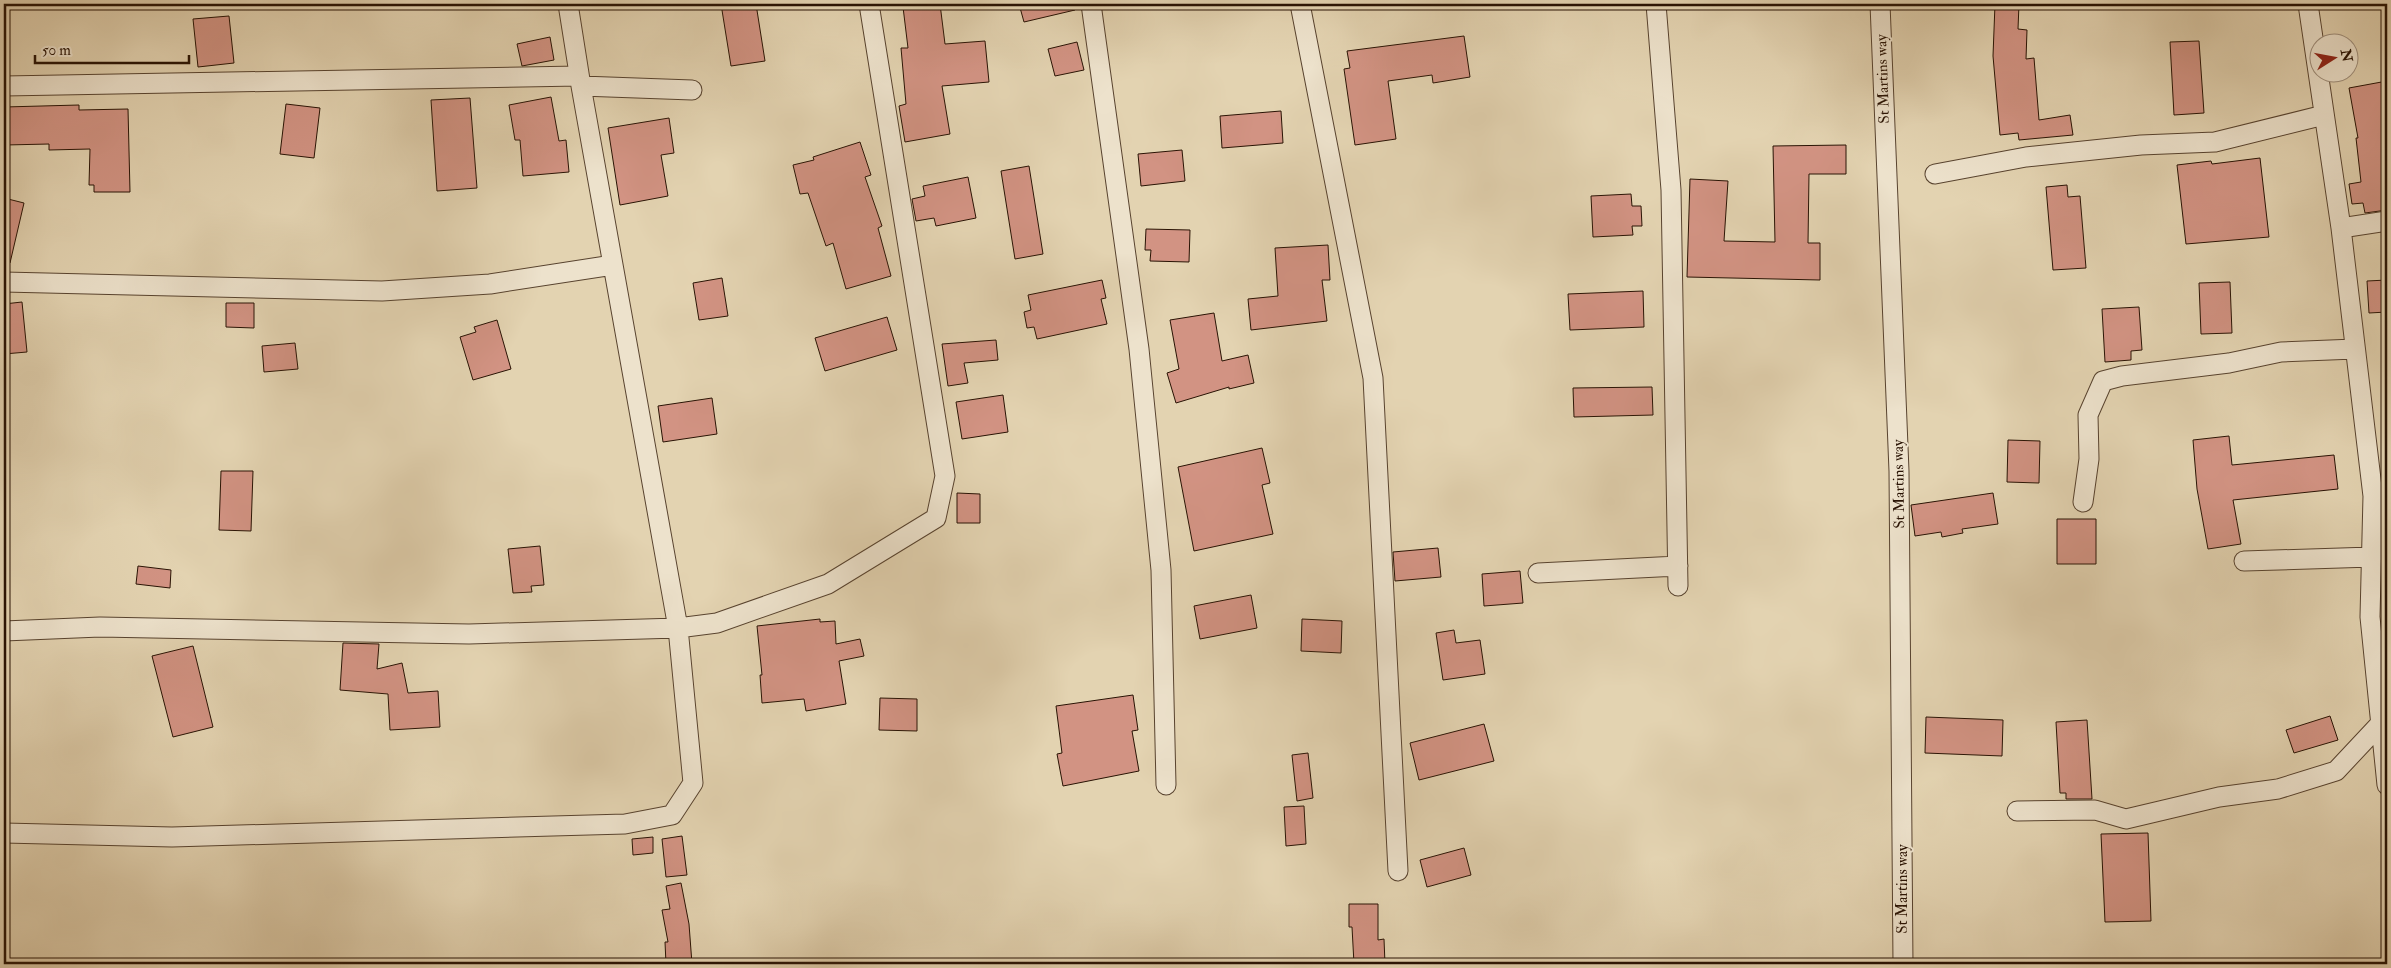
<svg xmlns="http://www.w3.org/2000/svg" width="2391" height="968" font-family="'IM FELL Double Pica',serif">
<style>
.building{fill:#d29383;stroke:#291304}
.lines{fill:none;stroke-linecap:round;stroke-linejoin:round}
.minor-casing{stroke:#58432f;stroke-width:21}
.minor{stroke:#ede2cc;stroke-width:19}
.labels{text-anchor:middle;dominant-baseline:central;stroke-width:4;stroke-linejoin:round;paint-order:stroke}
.street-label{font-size:15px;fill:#291304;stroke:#ede2cc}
</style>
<rect width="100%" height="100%" fill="#e3d3b1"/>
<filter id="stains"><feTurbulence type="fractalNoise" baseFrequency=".004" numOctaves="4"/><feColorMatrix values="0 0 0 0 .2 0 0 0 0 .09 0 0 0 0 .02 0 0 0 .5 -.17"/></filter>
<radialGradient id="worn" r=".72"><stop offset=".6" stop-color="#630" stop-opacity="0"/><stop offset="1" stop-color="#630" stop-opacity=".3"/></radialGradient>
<path class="building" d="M721,4H756L765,61L731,66Z
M927,4H940L945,44L985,41L989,82L942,86L950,134L905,142L899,106L906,104L901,48H908L903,7Z
M1019,4H1074L1075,10L1024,22Z
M1995,4H2019L2018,29L2027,30L2026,59L2034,58L2039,120L2070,115L2073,135L2019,140L2018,133L2000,135L1993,56Z
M229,16L234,63L198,67L193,19Z
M1464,36L1470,77L1433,83L1432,75L1388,81L1396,139L1355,145L1344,69L1350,68L1347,51Z
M550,37L554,60L522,66L517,44Z
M2199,41L2204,113L2174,115L2170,42Z
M1077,42L1084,70L1055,76L1048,49Z
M2387,81V210L2365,213L2363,203L2352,204L2349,184L2361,182L2356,138H2358L2349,88Z
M551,97L559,141L566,140L569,172L523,176L520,140H515L509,105Z
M470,98L477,188L437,191L431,100Z
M286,104L320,108L314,158L280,154Z
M79,105V110L128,109L130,192H94V185H89L90,149L49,150V144L5,145L4,107Z
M1281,111L1283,143L1222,148L1220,116Z
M669,118L674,153L661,155L668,196L620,205L608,128Z
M860,142L871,175L865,177L882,226L878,228L891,276L846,289L833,243L826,246L808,193L800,194L793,165L814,160L813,157Z
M1846,145V174H1809L1808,243H1820V280L1687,277L1690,179L1728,181L1724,241L1775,242L1773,146Z
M1182,150L1185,181L1141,186L1138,154Z
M2260,158L2269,237L2186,244L2177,165L2211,161L2212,164Z
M1029,166L1043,254L1015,259L1001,171Z
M968,177L976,218L936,226L934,218L916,221L912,199L925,196L923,186Z
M2067,185L2068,197L2080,196L2086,268L2053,270L2046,187Z
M1631,194L1632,206H1641L1642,226H1632L1633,235L1593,237L1591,196Z
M4,198L24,203L10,263L4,262Z
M1146,229L1190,230L1189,262L1150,261L1151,250H1145Z
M1328,245L1330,280H1322L1327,321L1251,330L1248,299L1278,296L1275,248Z
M722,278L728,316L699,320L693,283Z
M1102,280L1106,298L1101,299L1107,324L1037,339L1034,327L1027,328L1024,312L1031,310L1028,295Z
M2387,280V312L2369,313L2367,281Z
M2230,282L2232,333L2201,334L2199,283Z
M1643,291L1644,327L1570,330L1568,294Z
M22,302L27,352L4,354V304Z
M226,303H254V328L226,327Z
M2139,307L2142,350L2131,351V360L2105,362L2102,309Z
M1214,313L1222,361L1248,355L1254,383L1229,389V387L1176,403L1167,373L1179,369L1170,320Z
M887,317L897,350L825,371L815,338Z
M497,320L511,369L473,380L460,337L476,332L474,327Z
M996,340L998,360L964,363L968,383L948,386L942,344Z
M295,343L298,369L264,372L262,346Z
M1652,387L1653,415L1574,417L1573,388Z
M1003,395L1008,432L962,439L956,402Z
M712,398L717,434L663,442L658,406Z
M2229,436L2232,465L2334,455L2338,489L2233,500L2241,544L2208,549L2197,489L2193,440Z
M2008,440L2040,441L2039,483L2007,482Z
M1262,448L1270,483L1262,485L1273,534L1194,551L1178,467Z
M221,471H253L251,531L219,530Z
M957,493L980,494V523H957Z
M1993,493L1998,524L1962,529L1963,533L1942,537L1941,532L1915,536L1911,505Z
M2057,519H2096V564H2057Z
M540,546L544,585L531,586L532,592L513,593L508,549Z
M1438,548L1441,577L1395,581L1393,552Z
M138,566L171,570L170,588L136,584Z
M1520,571L1523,603L1484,606L1482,574Z
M1251,595L1257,628L1200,639L1194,606Z
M820,619V622L835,621L836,644L860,639L864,656L839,661L846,704L806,711L804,699L762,703L760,675H762L757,626Z
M1302,619L1342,621L1341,653L1301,651Z
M1454,630L1456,643L1480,640L1485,674L1443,680L1436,633Z
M343,643L379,644L377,669L402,663L408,693L438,691L440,727L390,730L388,694L340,690Z
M193,646L213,727L173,737L152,656Z
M1133,695L1138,730L1132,731L1139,771L1063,786L1057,754L1062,753L1056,706Z
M880,698L917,699V731L879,730Z
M2330,716L2338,740L2294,753L2286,730Z
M1926,717L2003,720L2002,756L1925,753Z
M2087,720L2092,799H2066V793H2060L2056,722Z
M1484,724L1494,761L1419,780L1410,743Z
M1308,753L1313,798L1297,801L1292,755Z
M1304,806L1306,844L1286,846L1284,807Z
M2148,833L2151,921L2105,922L2101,834Z
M682,836L687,875L666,877L662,839Z
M653,837V853L633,855L632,839Z
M1464,848L1471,875L1427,887L1420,860Z
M681,883L689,924L692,964H666L665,942H668L662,910L670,909L666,886Z
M1349,904H1378V940L1384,939L1385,964H1354L1352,927H1349Z"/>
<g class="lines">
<g class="minor-casing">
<path id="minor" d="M1091,4L1139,349L1161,570L1166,785
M1300,4L1373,378L1398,871
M1656,4L1671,190L1678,586
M1880,4L1899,471L1903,964
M2308,4L2341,228L2373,496L2370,617L2387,785
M4,86L579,76
M581,86L692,90
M1935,174L2026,157L2141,145L2215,142L2324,115
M2341,228L2387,221
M4,282L382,291L490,284L613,265
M2083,502L2089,459L2088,415L2103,381L2122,376L2229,363L2281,352L2355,349
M2244,561L2372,557
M1538,573L1678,566
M4,631L100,627L469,634L678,628L717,623L828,584L936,518L945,476L869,4
M2017,811L2095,810L2126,819L2219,797L2278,789L2336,771L2381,723
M4,833L172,837L625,824L672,815L693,783L678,628L581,86L568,4"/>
</g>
<use href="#minor" class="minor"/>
</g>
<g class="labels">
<g class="street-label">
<text transform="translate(1883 79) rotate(-92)">St Martins way</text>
<text transform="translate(1899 484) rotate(-91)">St Martins way</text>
<text transform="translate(1902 889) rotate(-90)">St Martins way</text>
</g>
</g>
<rect width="2391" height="968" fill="none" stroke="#e3d3b1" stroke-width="20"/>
<rect x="5" y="5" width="2381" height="958" fill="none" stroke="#291304" stroke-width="2.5"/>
<rect x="10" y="10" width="2371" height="948" fill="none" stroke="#291304"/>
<g transform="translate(2334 58) rotate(79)"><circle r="24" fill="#ede2cc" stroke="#9f8f7c"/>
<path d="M0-4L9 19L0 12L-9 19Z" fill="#8f2418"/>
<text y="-8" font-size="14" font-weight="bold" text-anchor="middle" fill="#291304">N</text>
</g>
<path d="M35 55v8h154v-8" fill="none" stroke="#291304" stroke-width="2.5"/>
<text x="42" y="55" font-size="15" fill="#291304" stroke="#ede2cc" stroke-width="4" paint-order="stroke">50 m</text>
<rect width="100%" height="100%" filter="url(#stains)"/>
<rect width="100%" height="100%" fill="url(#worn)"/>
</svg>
